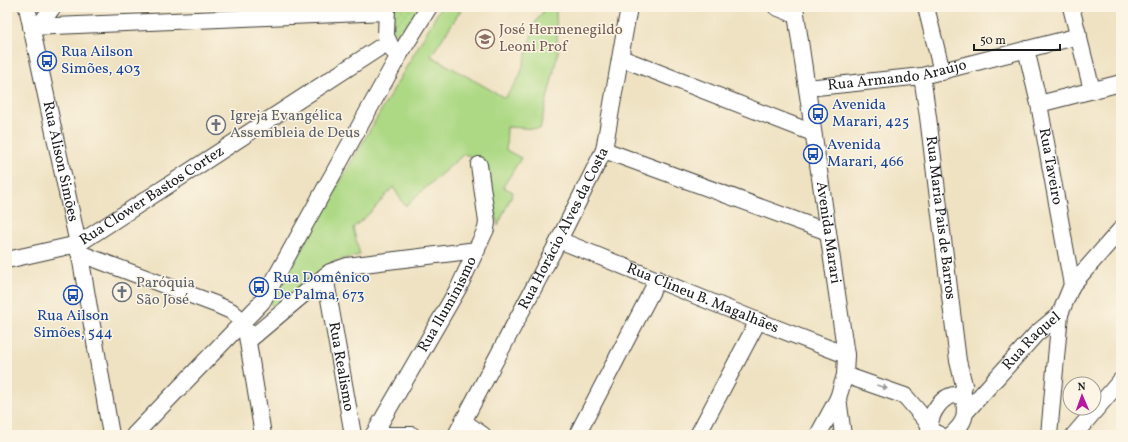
<svg xmlns="http://www.w3.org/2000/svg" width="1128" height="442" font-family="Vollkorn,serif">
<style>
.grass{fill:#add985;stroke:#647a50}
.park{fill:url(#park-dots);stroke:#647a50}
.lines{fill:none;stroke-linecap:round;stroke-linejoin:round}
.minor-casing{stroke:#3c3a35;stroke-width:18}
.minor{stroke:#fff;stroke-width:16}
.oneway{fill:#999}
.labels{text-anchor:middle;dominant-baseline:central;stroke-width:3;stroke-linejoin:round;paint-order:stroke}
.education-label{font-size:15px;fill:#785e54;stroke:#fcf5e5;text-anchor:start}
.transit-label{font-size:15px;fill:#164399;stroke:#fcf5e5;text-anchor:start}
.street-label{font-size:15px;fill:#1c1c1c;stroke:#fcf5e5}
.worship-label{font-size:15px;fill:#5b616d;stroke:#fcf5e5;text-anchor:start}
</style>
<defs>
<pattern id="park-dots" width="8" height="8" patternUnits="userSpaceOnUse"><rect width="8" height="8" fill="#add985"/><path d="M2 2h.1M6 6h.1" fill="none" stroke="#94ba72" stroke-width="1.8" stroke-linecap="round"/></pattern>
</defs>
<rect width="100%" height="100%" fill="#fcf5e5"/>
<filter id="ink" filterUnits="userSpaceOnUse"><feTurbulence type="fractalNoise" baseFrequency=".025" numOctaves="2"/><feDisplacementMap in="SourceGraphic" scale="8" xChannelSelector="R" yChannelSelector="G"/><feConvolveMatrix kernelMatrix="1 2 1 2 8 2 1 2 1" color-interpolation-filters="sRGB"/></filter>
<filter id="wash" filterUnits="userSpaceOnUse"><feTurbulence type="fractalNoise" baseFrequency=".012" numOctaves="4" result="noise"/><feDisplacementMap in="SourceGraphic" scale="16" xChannelSelector="R" yChannelSelector="G"/><feGaussianBlur stdDeviation="0.9" result="paint"/><feColorMatrix in="noise" values="0 0 0 0 0 0 0 0 0 0 0 0 0 0 0 0 0 1.4 0 .05"/><feComposite in="paint" operator="in"/></filter>
<g filter="url(#wash)">
<rect width="100%" height="100%" fill="#efe2c2"/>
<path class="grass" d="M441,7H463L431,56L505,98L520,76L535,23L546,7H557L556,12L558,53L540,129L507,127L506,150L521,158L503,187L513,192L498,226L486,162L464,154L405,206L393,187L373,210L353,228L360,255L332,262L275,307L270,303Z"/>
<path class="park" d="M392,7H423L401,42L392,29Z"/>
</g>
<g filter="url(#ink)">
<g class="lines">
<g class="minor-casing">
<g id="minor">
<path id="s1" d="M27,7L78,244L111,435"/>
<path d="M387,7L386,36L393,51"/>
<path d="M776,7L796,15"/>
<path id="s2" d="M795,7L846,355L845,375L838,398L843,435"/>
<path d="M926,7L942,72"/>
<path d="M1071,7L1092,90"/>
<path d="M31,27L386,12"/>
<path d="M38,27L53,7"/>
<path id="s3" d="M1026,49L1039,104L1072,285"/>
<path d="M621,58L813,133"/>
<path id="s4" d="M922,76L928,117L958,361L964,385L962,395"/>
<path id="s5" d="M807,88L922,76L1079,36"/>
<path d="M1039,104L1121,83"/>
<path d="M604,150L828,232"/>
<path id="s6" d="M559,240L758,321L846,355"/>
<path d="M79,253L215,304L231,311L244,322"/>
<path id="s7" d="M7,260L78,244L388,42"/>
<path id="s8" d="M325,276L353,435"/>
<path d="M246,330L263,435"/>
<path d="M248,341L330,272L347,266L477,250"/>
<path d="M845,375L905,396L929,424"/>
<path id="s9" d="M965,413L1036,334L1060,314L1072,285L1121,229"/>
<path d="M463,421L483,435"/>
<path id="s10" d="M374,434L459,287L486,229L487,222L479,165"/>
<path d="M134,435L262,302L398,57L429,7"/>
<path d="M373,435H412"/>
<path id="s11" d="M456,435L559,240L604,150L629,7"/>
<path d="M577,435L658,279"/>
<path d="M698,435L758,321"/>
<path d="M818,435L838,398"/>
<path d="M940,435L929,430C930,413 942,392 962,395L964,397C966,416 966,422 951,435"/>
<path d="M1049,435L1060,314"/>
<path d="M1074,435L1121,380"/>
</g>
</g>
<use href="#minor" class="minor"/>
</g>
<defs><path id="oneway-solid" d="M-6-.8H1V-3.2L6.5 0L1 3.2V.8H-6Z"/></defs>
<use class="oneway" href="#oneway-solid" transform="translate(882 387) rotate(19)"/>
</g>
<defs>
<g id="school-ring" transform="scale(1)"><circle r="9.5" fill="#fcf5e5" stroke="#8d6e63" stroke-width="1.5"/><path d="M0-5L7-2L0 1L-7-2ZM-4 1L0 2.5L4 1V4Q0 6-4 4Z" fill="#8d6e63"/></g>
<g id="bus-ring" transform="scale(1)"><circle r="9.5" fill="#fcf5e5" stroke="#1a4fb4" stroke-width="1.5"/><path d="M-5-6H5V4H4V6H2V4H-2V6H-4V4H-5ZM-3.5-4V0h7V-4ZM-3.5 1.2v1.5H-2V1.2ZM2 1.2v1.5H3.5V1.2Z" fill="#1a4fb4"/></g>
<g id="church-ring" transform="scale(1)"><circle r="9.5" fill="#fcf5e5" stroke="#6b7280" stroke-width="1.5"/><path d="M-1.2-6h2.4v3.5h3.3v2.4h-3.3V6h-2.4V-.1h-3.3v-2.4h3.3Z" fill="#6b7280"/></g>
</defs>
<g fill-rule="evenodd">
<use href="#school-ring" x="485" y="39"/>
<use href="#bus-ring" x="47" y="61"/>
<use href="#bus-ring" x="818" y="114"/>
<use href="#church-ring" x="216" y="125"/>
<use href="#bus-ring" x="813" y="154"/>
<use href="#bus-ring" x="259" y="287"/>
<use href="#church-ring" x="122" y="292"/>
<use href="#bus-ring" x="73" y="295"/>
</g>
<g class="labels">
<g class="education-label">
<text x="499" y="30">José Hermenegildo<tspan x="499" dy="17">Leoni Prof</tspan></text>
</g>
<g class="transit-label">
<text x="61" y="52">Rua Ailson<tspan x="61" dy="17">Simões, 403</tspan></text>
<text x="832" y="105">Avenida<tspan x="832" dy="17">Marari, 425</tspan></text>
<text x="827" y="145">Avenida<tspan x="827" dy="17">Marari, 466</tspan></text>
<text x="273" y="278">Rua Domênico<tspan x="273" dy="17">De Palma, 673</tspan></text>
<text x="73" y="316" text-anchor="middle">Rua Ailson<tspan x="73" dy="17">Simões, 544</tspan></text>
</g>
<g class="street-label">
<text stroke="none"><textPath href="#s5" startOffset="91">Rua Armando Araújo</textPath></text>
<text stroke="none"><textPath href="#s1" startOffset="158">Rua Alison Simões</textPath></text>
<text stroke="none"><textPath href="#s3" startOffset="120">Rua Taveiro</textPath></text>
<text stroke="none"><textPath href="#s7" startOffset="161">Rua Clower Bastos Cortez</textPath></text>
<text stroke="none"><textPath href="#s4" startOffset="143">Rua Maria Pais de Barros</textPath></text>
<text stroke="none"><textPath href="#s11" startOffset="233">Rua Horácio Alves da Costa</textPath></text>
<text stroke="none"><textPath href="#s2" startOffset="228">Avenida Marari</textPath></text>
<text stroke="none"><textPath href="#s6" startOffset="155">Rua Clineu B. Magalhães</textPath></text>
<text stroke="none"><textPath href="#s10" startOffset="149">Rua Iluminismo</textPath></text>
<text stroke="none"><textPath href="#s9" startOffset="98">Rua Raquel</textPath></text>
<text stroke="none"><textPath href="#s8" startOffset="92">Rua Realismo</textPath></text>
</g>
<g class="worship-label">
<text x="230" y="116">Igreja Evangélica<tspan x="230" dy="17">Assembleia de Deus</tspan></text>
<text x="136" y="283">Paróquia<tspan x="136" dy="17">São José</tspan></text>
</g>
</g>
<rect width="1128" height="442" fill="none" stroke="#fcf5e5" stroke-width="24"/>
<g transform="translate(1082 396) rotate(358)"><circle r="19" fill="#fcf5e5" stroke="#a29e95"/>
<path d="M0-3L7 15L0 10L-7 15Z" fill="#b5179e"/>
<text y="-6" font-size="11" font-weight="bold" text-anchor="middle" fill="#1c1c1c">N</text>
</g>
<path d="M974 44v6h86v-6" fill="none" stroke="#1c1c1c" stroke-width="2"/>
<text x="980" y="44" font-size="12" fill="#1c1c1c" stroke="#fcf5e5" stroke-width="3" paint-order="stroke">50 m</text>
</svg>
